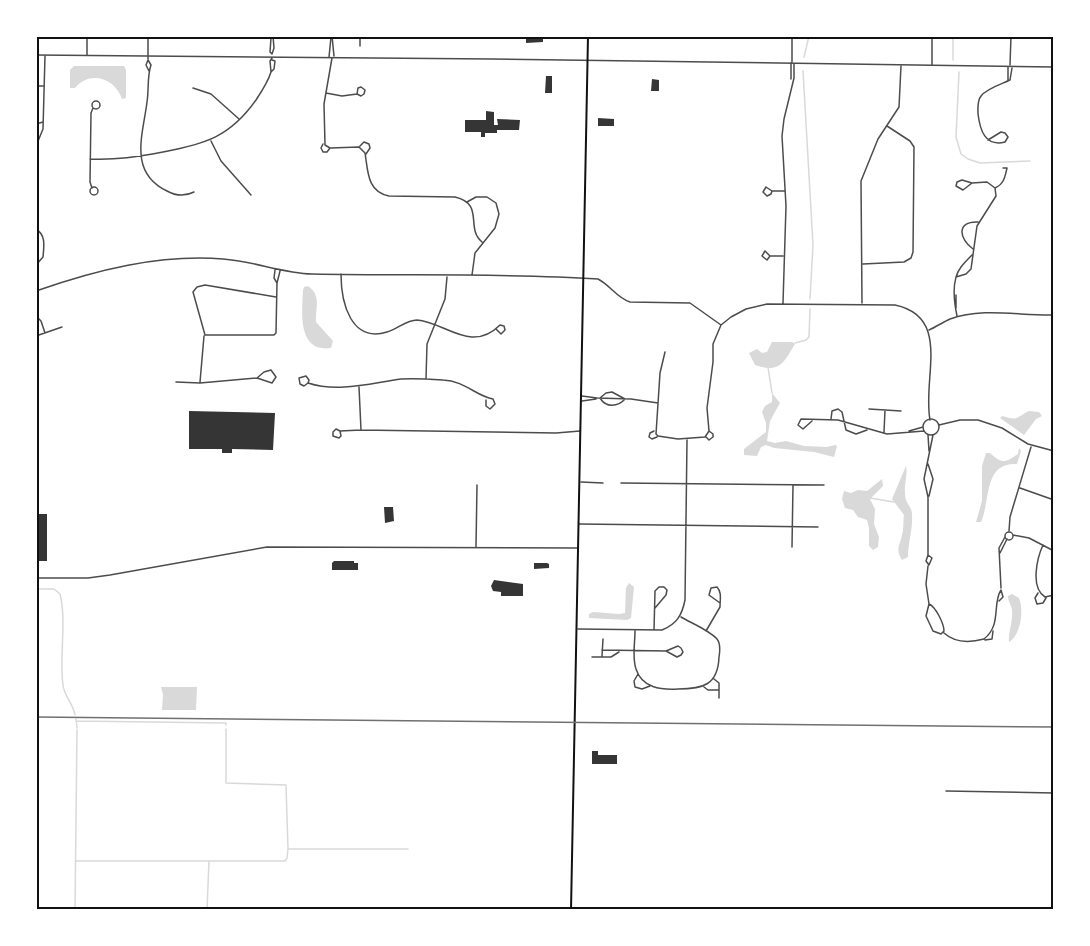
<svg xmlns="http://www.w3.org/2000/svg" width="1090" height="946" font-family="Rubik,sans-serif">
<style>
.water{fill:#d9d9d9}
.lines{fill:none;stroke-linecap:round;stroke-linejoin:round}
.stream{stroke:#d9d9d9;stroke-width:1.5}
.building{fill:#353535}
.minor{stroke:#4c4c4c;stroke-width:1.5}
.tertiary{stroke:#4c4c4c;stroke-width:1.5}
.primary{stroke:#111;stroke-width:2}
.rail{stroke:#707070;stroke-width:1.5}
.neatline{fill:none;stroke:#111;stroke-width:2}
</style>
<rect width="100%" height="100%" fill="#fff"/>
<path class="water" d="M74,66H124L126,70V98L122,99C115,78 90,70 75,88H70V70Z
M308,286C322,296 315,308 316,322L333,341L331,348C297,353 302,312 303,290L304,287Z
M772,342H792L795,344C784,362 780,374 755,365L749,353L757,349L762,353L767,352Z
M772,393L780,403L770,421L767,441L775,443L786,441L804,446L827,447L835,445L837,446L834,457L814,452L774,448L766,445L761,447L757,456L744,455V449L766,432V423L762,412L765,406L772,402Z
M1029,411L1039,412L1042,416L1036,419L1024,435L1000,418L1002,416C1019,421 1015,418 1029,411Z
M1019,448L1021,451L1017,464C983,462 991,500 981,522H976L982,501V466L986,453H990C1002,464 1005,463 1018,454Z
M906,466C908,474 904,484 905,493C905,505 912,505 912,515C913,529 908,543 908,557L902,560C895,549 900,546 902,535C904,529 903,521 904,515L892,499Z
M882,479L883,486L870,499L875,509L874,524L879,537L878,547L873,550L869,546V528L867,520L858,517L853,510L845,508L842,499L844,491L851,493L858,490L867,491Z
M629,583L634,587L631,618L627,620L589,618V614L593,612L619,614L625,613L626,588Z
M1012,594L1019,598C1024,610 1021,635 1009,642C1008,631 1013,623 1012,611C1012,605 1008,603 1008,596Z
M161,687H197L196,710H162L163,695Z"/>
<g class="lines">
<path class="stream" d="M950,36L953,39V60
M804,57L809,36
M803,71L813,245L810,299
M959,72L956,137L961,154L968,159L980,163L1030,161
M795,343L806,340L809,337L810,309
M768,367L772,393
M870,498L894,502
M36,589H54L60,594C67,623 59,655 63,685C64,696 73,703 75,715
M76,719L77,728
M76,721L226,723V725
M226,729V783L286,785L288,849H408
M75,861H285L287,858L288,849
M75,910L77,730
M207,910L209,861"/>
</g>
<path class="building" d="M526,36H543V42L526,43Z
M546,76H552V93H545Z
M652,79L659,80V91H651Z
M486,111L494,112V125H498L497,119L520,120L519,130H497V133H485V137H481V132H465V120H486Z
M598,118L614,119V126H598Z
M189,411L275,413L273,450L232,449V453H222V449H189Z
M384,507H393L394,521L385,523Z
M36,514H47V561H36Z
M334,561H354V563H358V570H332V563Z
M534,563H547L549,564V568L534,569Z
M494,580L523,584V596H501V592L493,591L491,586Z
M592,751H598V755H617V764H592Z"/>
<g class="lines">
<path class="minor" d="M273,36L274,48L272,54L270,52L271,38Z
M332,36L334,56
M360,46V36
M87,55V36
M329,57L331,37
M332,58L324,104L325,145L330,148L359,147L365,153C368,171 367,192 389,196L455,197C485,204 465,228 482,242
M148,59V36
M272,60L275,61L274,69L271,72L270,61L272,58
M792,62V36
M791,63V79
M932,65V36
M1010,65L1011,36
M149,71L146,65L148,60L151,65C147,76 149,90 147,102C143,135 128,172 167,191C176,196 184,197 194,192
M1008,80V67
M36,86H43
M193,88L211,94L239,119
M326,93L342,96L357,94L361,96L364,94L365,90L361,87L358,88L357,94
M92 105a4 4 0 1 1 8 0a4 4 0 1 1-8 0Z
M36,124L43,122
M988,140L1001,132L1005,133L1008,137L1005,142C985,147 980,130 978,114C978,108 977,101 981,96C987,88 1002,84 1010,80L1012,68
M211,141L221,161L251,195
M323,144L321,148L323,152H327L330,148
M36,146L43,129L45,56
M360,146L364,142L369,144L370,148L366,154
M90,159C117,160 137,157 163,152C205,144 230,137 256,100C262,91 268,82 271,72
M90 191a4 4 0 1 1 8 0a4 4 0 1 1-8 0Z
M92,188L90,182L91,113L93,108
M995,188C1004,184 1005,177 1007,168H1003
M772,191L766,187L763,192L767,196L771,194L772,191H785
M467,202L476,197H487L496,203L499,214L495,228L475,253L472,275
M36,229C46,235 44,246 43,257L36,265
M973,249C959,239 956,221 978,222
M770,256L767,260L762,256L765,251L770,256H783
M863,264L904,262L911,258L913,252L914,147L910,141L887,126
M275,270L274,278L277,283L280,271
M341,274C341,303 351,343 387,332C398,329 406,320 417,320C445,322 471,354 500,325L504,326L505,330L501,334L496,329
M956,277L966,274L971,269L977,226L996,196L995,188L987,182L972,183L962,180L957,182L956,186L963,190L972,183
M36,291C96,270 159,254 223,259C253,261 282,273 312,274C407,276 503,273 598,279C610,285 617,298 630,302L690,303L721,325
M783,303L786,206L782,136L784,119L794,78V64
M862,303L861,181L878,139L899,107L901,66
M956,308V295
M36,316L41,321L45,333
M957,316C954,302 951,280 961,267C964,263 968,259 972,255
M929,330C936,327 943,322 950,319C983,307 1020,316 1054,315
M205,335L193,292L197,287L205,285L276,297
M205,335H274L276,333L277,283
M36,336L62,327
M665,352L660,373L656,434L658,436L678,439L705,437L709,431L707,408L713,362V344L721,325L731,317L746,309L767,304L895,305C952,317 922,378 930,420
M426,379L427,344L445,299L447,277
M176,382L200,383L257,378L264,372L271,370L276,377L272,383L257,378
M200,382L204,336
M308,383L309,380L306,376L299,378L300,384L304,386L308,383C338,393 371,383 401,379C415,378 429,379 443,380C465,381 476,396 493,399L495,404L490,409L486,406V400
M359,387L361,430
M612,392L625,399C618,407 606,408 600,398L606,393Z
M582,396L597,398L631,399L658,403
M582,401L596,399
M869,409L901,411
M831,419L832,411L838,409L842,412L846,430L856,434L867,430
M923 427a8 8 0 1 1 16 0a8 8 0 1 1-16 0Z
M812,421L803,429L798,425L801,419L838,420L887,434L924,431
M939,425L960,420H978L1002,428L1028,444L1054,451
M340,431L341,436L339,438L333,436V432L336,429L340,431L361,430L556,433L580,431
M654,431L650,433L649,437L652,439L657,437
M909,431L923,427
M884,432L885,410
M928,435L929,451
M706,437L709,440L713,437V434L709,431
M928,464L933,479L929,496
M581,482L603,483
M621,483L824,485
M1020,488L1054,500
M579,524L818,527
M1009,531L1010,517L1031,447
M1005 536a4 4 0 1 1 8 0a4 4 0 1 1-8 0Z
M1013,535L1029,538L1054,551
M1043,545C1037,558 1030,588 1045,597L1054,595
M476,547L477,485
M792,547L793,485
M1000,553L1007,539
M928,555L932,558L929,565L926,561L928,555V497L924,479L933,435
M928,566L926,584L929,604L926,616L933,631L941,634L944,631C944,624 936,607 929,604
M1001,588L999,548L1005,537
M1038,593L1035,598L1037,604L1043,603L1046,598
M578,629L662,630C677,624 682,615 685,600L687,440
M654,630L655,591L659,587H664L667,590L666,595L655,608
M635,631C635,643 632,658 636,669C642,688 661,690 678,689C703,689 718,685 719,657C720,651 721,644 717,639C709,630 691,623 681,617
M706,631L720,607C720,600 722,592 717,587L711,588L709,595L720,603
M944,633C955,643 969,643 984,639C1002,625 992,603 1001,590L1003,597L999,601
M985,640L992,639L993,631
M602,650L666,651L678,646L681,648L683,652L681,655L677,657L666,651
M602,656L603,639
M592,657H611L619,652
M638,674L634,681L635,687L642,689L650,686
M714,679L719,683V698
M704,687L708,690H718
M946,791L1054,793"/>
<path class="tertiary" d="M36,55L492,59L1054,67
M36,578H88L110,575L267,547L578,548"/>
<path class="primary" d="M571,910L588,36"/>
<path class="rail" d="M36,717L1054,727"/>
</g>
<rect width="1090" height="946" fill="none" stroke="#ffffff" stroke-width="75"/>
<rect x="38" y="38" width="1014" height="870" class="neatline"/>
</svg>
